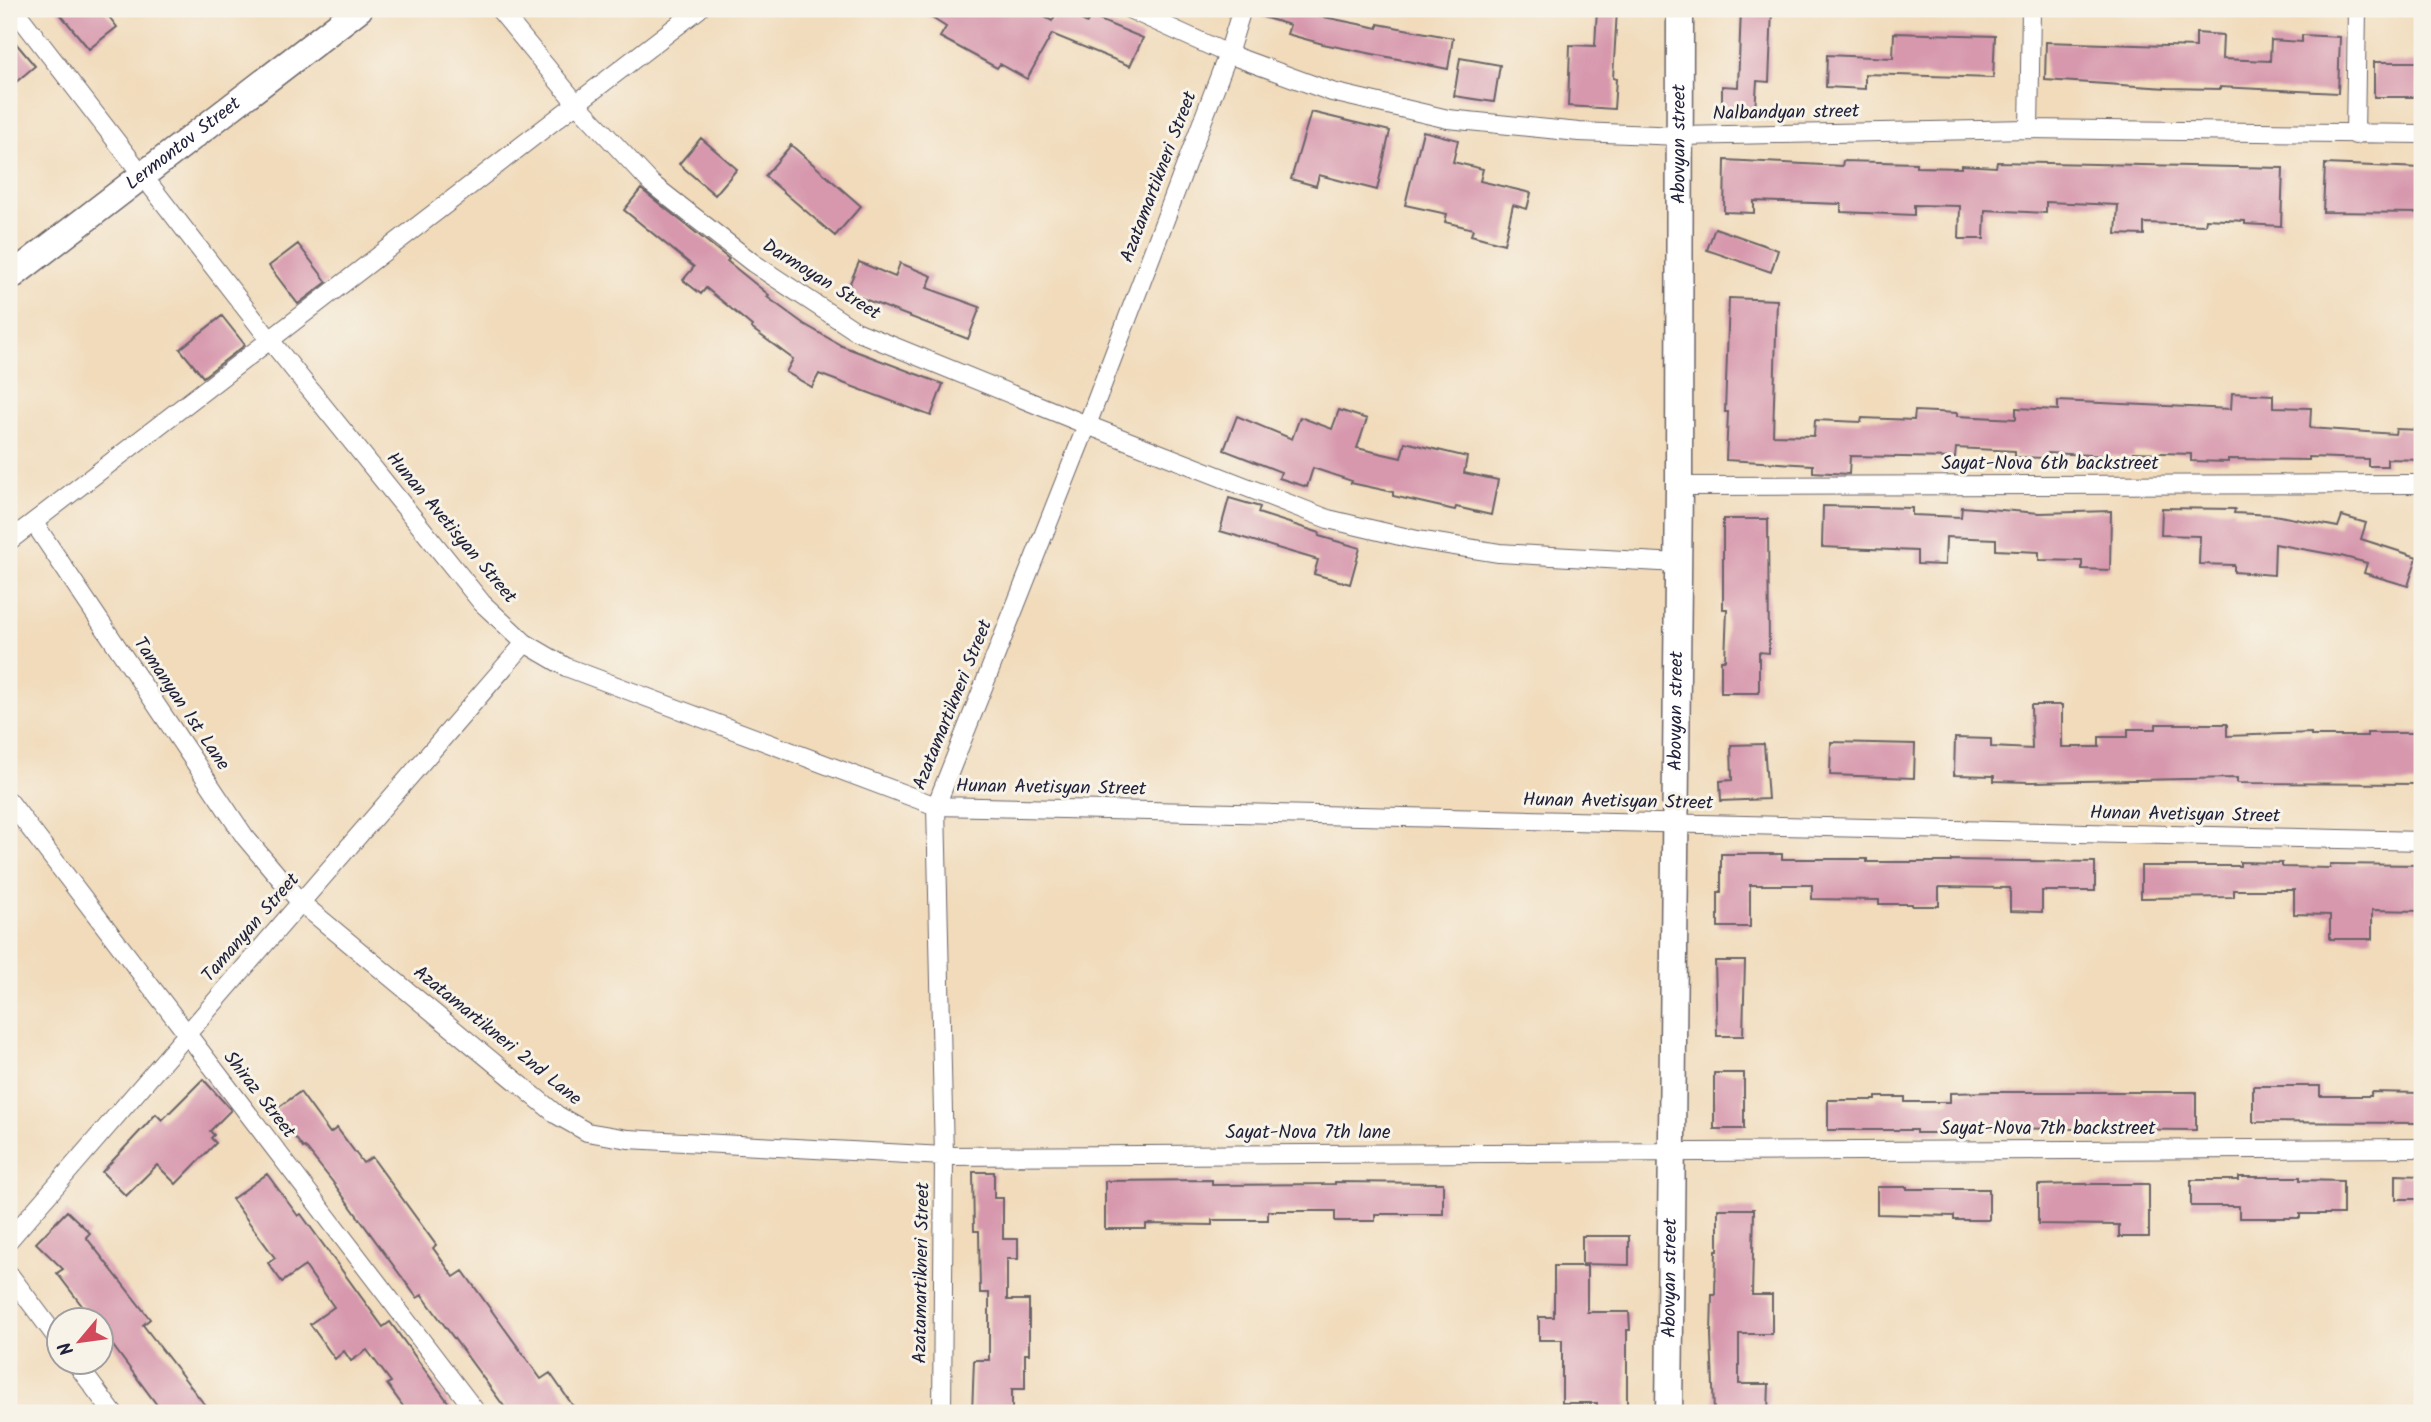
<svg xmlns="http://www.w3.org/2000/svg" width="2431" height="1422" font-family="Kalam,sans-serif">
<style>
.building{fill:#d798ad}
.lines{fill:none;stroke-linecap:round;stroke-linejoin:round}
.street-casing{stroke:#6a6368;stroke-width:20}
.secondary-casing{stroke:#6a6368;stroke-width:29}
.street{stroke:#fff;stroke-width:18}
.secondary{stroke:#fff;stroke-width:26}
.labels{text-anchor:middle;dominant-baseline:central;stroke-width:6;stroke-linejoin:round;paint-order:stroke}
.street-label{font-size:19px;fill:#22223b;stroke:#f7f3e8}
</style>
<rect width="100%" height="100%" fill="#f7f3e8"/>
<filter id="ink" filterUnits="userSpaceOnUse"><feTurbulence type="fractalNoise" baseFrequency=".0143" numOctaves="2"/><feDisplacementMap in="SourceGraphic" scale="14" xChannelSelector="R" yChannelSelector="G"/><feConvolveMatrix kernelMatrix="1 2 1 2 8 2 1 2 1" color-interpolation-filters="sRGB"/></filter>
<filter id="wash" filterUnits="userSpaceOnUse"><feTurbulence type="fractalNoise" baseFrequency=".00686" numOctaves="4" result="noise"/><feDisplacementMap in="SourceGraphic" scale="28" xChannelSelector="R" yChannelSelector="G"/><feGaussianBlur stdDeviation="1.57" result="paint"/><feColorMatrix in="noise" values="0 0 0 0 0 0 0 0 0 0 0 0 0 0 0 0 0 1.4 0 .05"/><feComposite in="paint" operator="in"/></filter>
<g filter="url(#wash)">
<rect width="100%" height="100%" fill="#f1dbbb"/>
<g id="blocks">
<path class="building" d="M56,9H103L117,27L89,49Z
M918,9H1030L1052,21L1059,9H1063L1087,23L1090,16L1143,38L1130,66L1052,34L1027,79L1000,64L997,68L940,37L946,27Z
M1253,9H1321L1319,16L1378,28V24L1453,38L1448,69L1323,44L1287,34L1290,25L1252,14Z
M1597,9L1617,10L1613,78L1616,79L1614,109L1568,106L1570,45L1595,46Z
M1741,9H1772L1769,82L1757,81L1755,111L1722,109V86L1738,87Z
M1894,33L1995,36L1993,78L1865,74V89L1826,87L1827,55L1893,58Z
M2196,33L2223,35L2222,59L2270,61L2271,40L2302,42V35L2340,37L2338,93L2220,87V89L2167,88L2045,80L2046,42L2196,47Z
M9,35L35,66L9,88Z
M1460,58L1500,65L1494,102L1454,96Z
M2374,62H2418V97H2374Z
M1311,112L1390,131L1377,190L1319,175L1316,186L1291,179Z
M1423,131L1458,140L1453,162L1483,169L1480,181L1531,193L1527,209L1513,205L1504,244L1471,235L1473,229L1445,222L1447,214L1405,205Z
M701,138L737,169L715,195L679,164Z
M791,145L861,206L835,236L765,176Z
M1725,160L1842,166L1843,161L1916,163V167L1961,168V165L1996,167L1997,162L2283,168L2281,226L2245,224V221L2206,219L2205,225L2144,223V235L2116,234L2118,205L2046,202V213L1985,210L1984,239H1959L1960,206L1914,205V215L1841,212V204L1754,201V213L1724,212Z
M2325,164L2422,168V213L2323,212Z
M641,189L729,259L727,261L769,295L767,297L804,324L842,346L943,384L931,416L819,374L812,387L786,372L793,359L751,328L752,326L706,288L701,294L683,280L694,267L624,210Z
M1715,228L1778,250L1771,272L1707,250Z
M298,244L327,282L298,304L269,266Z
M859,262L895,277L900,263L932,276L927,288L980,307L968,339L846,292Z
M1729,298L1777,300L1773,435L1814,436L1815,420L1861,422L1862,418L1914,420L1915,411L1957,413V416L2016,419V408L2058,410V401L2231,409L2232,393L2273,395V407L2311,408L2310,428L2395,434L2396,429L2422,430V460L2387,459V466H2368V459L2309,457V460L2228,459V462L2191,461V454L2134,452V457L2048,453V458L2015,457V451L1956,448L1955,458L1850,456L1849,474L1813,472V465L1726,460L1728,412H1725Z
M222,316L245,345L203,377L180,349Z
M1339,410L1367,419L1357,448L1401,458L1405,442L1467,457L1464,473L1498,480L1491,515L1456,507L1455,510L1393,496V492L1351,483L1352,481L1313,468L1307,487L1279,478L1281,472L1224,450L1237,416L1292,439L1300,417L1332,429Z
M1229,498L1260,507L1258,513L1320,533L1319,536L1360,548L1350,584L1314,574L1318,560L1220,531Z
M1823,506L1912,508V515L1961,517L1962,507L2040,513L2111,511L2110,570L2082,569V561L2039,560V552L1996,550V539L1946,537L1945,565L1917,564V551L1822,547Z
M2162,508L2235,509L2234,513L2274,515L2338,527L2342,516L2366,523L2361,539L2417,557L2408,586L2364,573L2367,563L2341,556L2275,544L2274,575L2234,572V565L2199,564L2200,536L2161,535Z
M1723,519H1768L1769,653L1759,652V693H1721V660H1725L1727,609H1723Z
M2031,705H2062V747H2099V737H2128V729H2156V724H2227V736L2311,733V736H2367V733H2422V784L2237,783V778L2030,782L1994,781V776L1954,775L1955,738L1991,739V747L2032,749Z
M1831,742L1915,744L1914,778L1830,775Z
M1764,744L1768,799L1721,801L1720,781L1732,780L1731,745Z
M1721,854H1782V859H1867V862H1951V860L2095,862V891H2042V912L2010,911V888L1939,887V906H1912V904H1879V900L1812,899V885H1750V927H1718V892H1721Z
M2240,862L2282,863V867L2330,868V864L2422,865V911L2372,910V939H2330V915L2294,914V890H2234V897L2141,898V866H2240Z
M1715,961H1745L1743,1036H1717Z
M1714,1073H1744V1129H1714Z
M203,1079L231,1110L210,1131L214,1135L211,1138L216,1143L176,1184L157,1165L126,1196L102,1172L156,1114L162,1120Z
M2253,1086H2320V1096H2371V1092L2422,1093V1123L2253,1122Z
M300,1092L330,1133L337,1128L363,1163L372,1157L436,1245L433,1248L454,1277L463,1271L541,1379L550,1373L578,1413H509L422,1295L417,1298L332,1181L305,1147L303,1148L275,1110Z
M1994,1092H2196V1130L1984,1128V1130H1942V1133H1916V1130H1828V1100H1876V1097H1905V1102H1950V1093Z
M973,1172H994V1198H1003V1239H1018V1259H1007V1300H1029V1354H1025V1389H1012V1413H972L974,1360H989V1293H980L979,1231H974Z
M267,1174L298,1216L301,1214L383,1327L390,1322L456,1413H408L387,1384L391,1382L367,1350L351,1361L344,1351L335,1359L310,1324L334,1307L305,1266L282,1282L268,1263L275,1258L232,1199Z
M2396,1175L2422,1176V1199H2396Z
M2239,1177H2300V1180L2343,1181V1214H2300V1218H2239V1206H2191V1180H2239Z
M1212,1180V1185L1335,1184V1182L1443,1183V1214H1375V1221H1335V1211H1268V1220H1212V1225L1146,1224V1229H1105V1181Z
M2079,1184H2149V1237H2119V1225L2038,1224V1185Z
M1877,1187H1907V1189H1989V1220H1954V1216L1877,1214Z
M1718,1209H1754L1752,1295H1772V1334H1739V1384H1769L1768,1413H1714L1711,1335L1712,1295H1715L1716,1250H1718Z
M67,1211L90,1233L86,1237L150,1319L143,1325L211,1413H163L102,1331V1320H93L57,1273L63,1269L36,1243Z
M1582,1236H1629V1265L1582,1264Z
M1554,1266H1587V1312H1629L1630,1330H1627V1413H1597V1403H1562V1340H1539V1317H1554Z"/>
</g>
</g>
<g filter="url(#ink)">
<use href="#blocks" fill-opacity="0" stroke="#6a6368" stroke-width="2"/>
<g class="lines">
<g class="street-casing">
<path id="street" d="M14,9L270,340L482,603L525,643L566,667L936,806L2422,841
M499,9L576,103L652,184L753,263L856,331L1087,425L1328,519L1417,540L1499,553L1678,563
M1129,9L1228,54L1332,92L1448,119L1579,132L1680,136L2029,129L2422,134
M2029,129L2031,9
M2355,135L2357,9
M1679,486L2422,484
M34,523L245,837L300,902L557,1115L587,1132L628,1139L944,1156L2422,1148
M9,541L699,9
M9,801L477,1413
M9,1240L525,643
M9,1274L60,1342
M75,1362L113,1413
M942,1413L944,1156L936,806L1087,425L1228,54L1242,9"/>
</g>
<g class="secondary-casing">
<g id="secondary">
<path id="s1" d="M9,278L359,9"/>
<path id="s2" d="M1669,1413L1679,486L1680,9"/>
</g>
</g>
<use href="#street" class="street"/>
<use href="#secondary" class="secondary"/>
</g>
</g>
<g class="labels">
<g class="street-label">
<text transform="translate(1786 113) rotate(-1)">Nalbandyan street</text>
<text stroke="none"><textPath href="#s1" startOffset="220">Lermontov Street</textPath></text>
<text stroke="none"><textPath href="#s2" startOffset="1269">Abovyan street</textPath></text>
<text transform="translate(1159 177) rotate(-69)">Azatamartikneri Street</text>
<text transform="translate(821 280) rotate(32)">Darmoyan Street</text>
<text x="2050" y="464">Sayat-Nova 6th backstreet</text>
<text transform="translate(451 528) rotate(50)">Hunan Avetisyan Street</text>
<text transform="translate(181 704) rotate(56)">Tamanyan 1st Lane</text>
<text transform="translate(953 705) rotate(-68)">Azatamartikneri Street</text>
<text stroke="none"><textPath href="#s2" startOffset="702">Abovyan street</textPath></text>
<text transform="translate(1051 788) rotate(1)">Hunan Avetisyan Street</text>
<text transform="translate(1618 802) rotate(1)">Hunan Avetisyan Street</text>
<text transform="translate(2185 815) rotate(1)">Hunan Avetisyan Street</text>
<text transform="translate(251 928) rotate(-49)">Tamanyan Street</text>
<text transform="translate(497 1036) rotate(39)">Azatamartikneri 2nd Lane</text>
<text transform="translate(259 1095) rotate(52)">Shiraz Street</text>
<text x="2048" y="1129">Sayat-Nova 7th backstreet</text>
<text x="1308" y="1133">Sayat-Nova 7th lane</text>
<text transform="translate(922 1273) rotate(-89)">Azatamartikneri Street</text>
<text stroke="none"><textPath href="#s2" startOffset="135">Abovyan street</textPath></text>
</g>
</g>
<rect width="2431" height="1422" fill="none" stroke="#f7f3e8" stroke-width="35"/>
<g transform="translate(80 1341) rotate(241)"><circle r="33" fill="#f7f3e8" stroke="#a29fa3" stroke-width="2"/>
<path d="M0-5L12 26L0 18L-12 26Z" fill="#d1495b"/>
<text y="-10" font-size="19" font-weight="bold" text-anchor="middle" fill="#22223b">N</text>
</g>
</svg>
